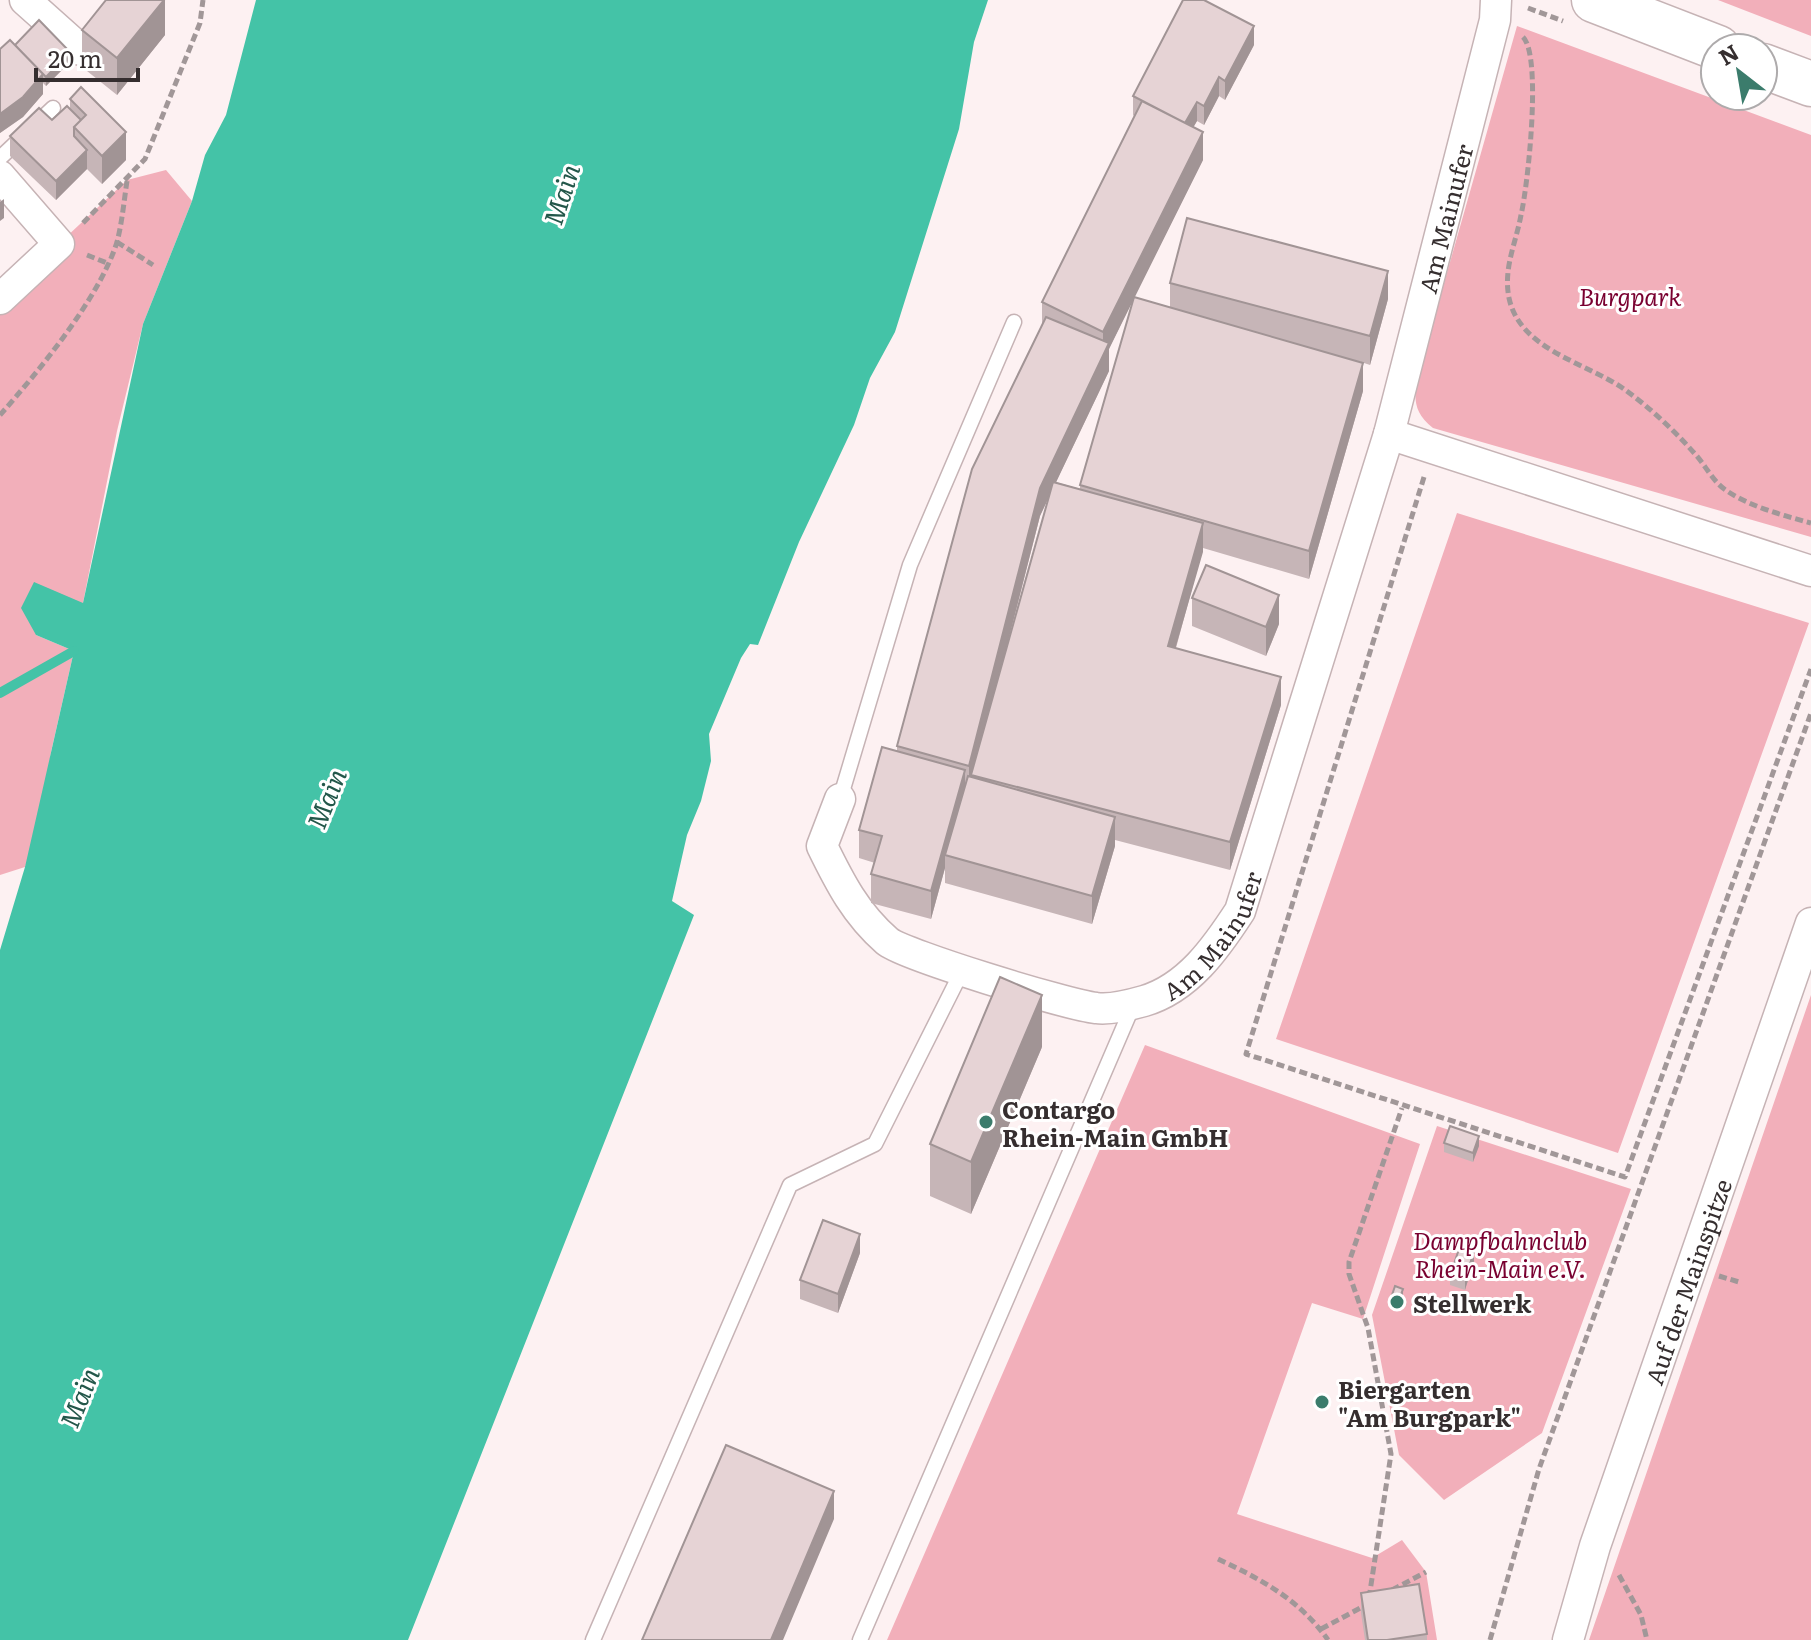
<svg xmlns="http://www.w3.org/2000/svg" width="1811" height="1640" font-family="Literata,serif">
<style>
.green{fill:#f2afba}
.water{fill:#44c3a7}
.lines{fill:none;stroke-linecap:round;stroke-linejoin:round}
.stream{stroke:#44c3a7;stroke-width:10}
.service-casing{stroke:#c6b3b5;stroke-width:17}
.minor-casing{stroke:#c6b3b5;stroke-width:33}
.primary-casing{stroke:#c6b3b5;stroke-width:47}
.path{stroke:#a19798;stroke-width:5;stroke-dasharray:8 4;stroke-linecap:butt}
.service{stroke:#fff;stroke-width:14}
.minor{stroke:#fff;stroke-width:30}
.primary{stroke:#fff;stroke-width:44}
.wall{fill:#c6b5b7;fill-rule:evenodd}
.shaded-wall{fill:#a19495}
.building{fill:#e6d3d5;stroke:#a19495;stroke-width:2}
.poi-dot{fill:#3b7c6c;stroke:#fff;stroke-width:3}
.labels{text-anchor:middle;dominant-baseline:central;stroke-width:6;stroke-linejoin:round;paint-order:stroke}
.street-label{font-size:24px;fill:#352e2f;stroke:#fff}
.park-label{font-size:24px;font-style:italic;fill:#790030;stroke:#fff}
.poi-label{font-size:24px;font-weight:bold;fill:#352e2f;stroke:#fff;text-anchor:start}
.water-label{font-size:26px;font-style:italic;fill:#23574a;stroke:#fff}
</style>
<rect width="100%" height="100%" fill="#fdf1f2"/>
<path class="green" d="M1718,0H1811V36Z
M1517,26L1811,135V537L1433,428C1416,414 1414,404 1416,382Z
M166,170L192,201L143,324L117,431L83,603L36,635L74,651L51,752L40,828L25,867L0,875V299L127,180Z
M1457,513L1809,623L1618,1153L1276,1039Z
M1811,995V1640H1589Z
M1145,1045L1420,1144L1363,1319L1312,1303L1237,1514L1372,1558L1402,1540L1426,1572L1437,1640H887Z
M1437,1126L1631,1189L1542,1433L1444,1500L1399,1455L1372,1315Z"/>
<path class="water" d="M256,0H988L974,42L959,129L895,332L870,378L854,425L799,542L758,645L750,644L741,658L709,734L711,761L701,801L687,835L672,901L694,915L408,1640H0V950L25,867L74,651L36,635L21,608L34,582L83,603L143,324L192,201L205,155L226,115Z"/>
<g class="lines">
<path class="stream" d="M0,693L74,651"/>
<g class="service-casing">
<path id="service" d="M0,158L53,108
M840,799L910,565L1014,322
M593,1640L790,1185L875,1144L963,969
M860,1640L1134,1003"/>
</g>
<g class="minor-casing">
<g id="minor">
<path d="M25,0L81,50"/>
<path d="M0,176L59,244L0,299"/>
<path d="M1389,434L1811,571"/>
<path id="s1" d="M840,799L822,846C840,883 856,914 887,941C903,955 1069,1005 1096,1008C1110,1010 1130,1005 1144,1001C1188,988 1216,948 1240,911L1389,434L1495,20L1496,0"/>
<path id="s2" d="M1568,1640L1595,1546L1811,923"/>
</g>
</g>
<g class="primary-casing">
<path id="primary" d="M1594,0L1718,48
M1763,66L1811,84"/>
</g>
<path class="path" d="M1528,8L1563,21
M1523,37C1542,56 1528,185 1521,215C1516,243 1503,268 1509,298C1520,350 1585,362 1624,389C1649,407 1674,430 1695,454C1706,466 1713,482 1727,491C1751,507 1782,515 1811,523
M83,223L145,159L200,23L203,0
M117,242L153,265
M87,255L107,263
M0,415C39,371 100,297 117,242C122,223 124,201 127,181
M1424,477L1246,1054L1625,1177L1811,669
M1719,1276L1739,1282
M1218,1559C1261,1579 1300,1600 1328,1640
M1619,1575L1641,1615L1647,1640
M1392,1590L1426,1572
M1369,1598L1391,1454L1368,1328L1349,1274V1262L1402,1108
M1321,1629L1366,1605
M1490,1640L1539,1469L1811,713"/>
<use href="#service" class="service"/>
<use href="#minor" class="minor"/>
<use href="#primary" class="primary"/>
</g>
<path class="wall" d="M165,0V35L117,95L82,67V30Z
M15,45L70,62L46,86L43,83V94L23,117L0,133V49Z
M1254,45L1225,100L1219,96L1204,125L1197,121L1193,127L1203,160L1134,297L1170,307V283L1388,299L1370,365L1358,361L1363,391L1309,579L1203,548L1176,648L1281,705L1230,870L1115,840V846L1092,924L945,883V868L931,919L871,903V874L875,863L859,858V830L897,751V746L1042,327V302L1134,116L1133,115V96ZM1134,297L1080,485V489L1056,482L1109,371V349ZM1049,496L1004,657L1040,516Z
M81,87L126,160L102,184L87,169L56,200L10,156V136L52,120L70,108V99Z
M1192,598L1279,624L1266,656L1192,626Z
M1042,1047L971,1214L930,1196V1144Z
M1444,1143L1479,1146L1473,1162L1444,1152Z
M860,1253L838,1313L800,1299V1280Z
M1474,1261L1465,1290L1450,1285V1276Z
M1392,1295L1403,1299L1400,1307L1392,1305Z
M1361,1593L1427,1634V1640H1365L1361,1613Z"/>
<path class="shaded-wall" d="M164,0H165V35L117,95V58Z
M1254,26V45L1225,100V81Z
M70,52V62L46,86V77Z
M43,74V94L23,117L0,133V114Z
M1219,77V96L1204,125V106Z
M1197,102V121L1185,142V123Z
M126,132V160L102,184V156Z
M1203,132V160L1109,349V371L1040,516L974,775H971V787L969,795V766L1040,488L1103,355V332Z
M87,150V169L56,200V181Z
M4,199V218L0,221V202Z
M1388,271V299L1370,365V336Z
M1363,363V391L1309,579V551Z
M1203,523V552L1168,674V646Z
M1279,595V624L1266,656V627Z
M1281,677V705L1230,870V842Z
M965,770V798L945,855V868L931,919V891Z
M1115,817V846L1092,924V896Z
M1042,995V1047L971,1214V1162Z
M1479,1136V1146L1473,1162V1153Z
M860,1234V1253L838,1313V1294Z
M1474,1251V1261L1465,1290V1280Z
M1403,1289V1299L1400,1307V1297Z
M834,1491V1519L783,1640H771Z"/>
<path class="building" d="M106,0H164L117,58L82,30Z
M1183,0H1204L1254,26L1225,81L1219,77L1204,106L1197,102L1185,123L1133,96Z
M39,20L70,52L46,77L15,45Z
M10,40L43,74L23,97L0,114V49Z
M81,87L126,132L102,156L74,127L86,115L70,99Z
M1142,101L1203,132L1103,332L1042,302Z
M67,106L81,120L74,127V136L87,150L56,181L10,136L39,108L52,120Z
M1187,218L1388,271L1370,336L1170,283Z
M1134,297L1363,363L1309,551L1080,485Z
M1046,317L1109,343L1040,488L969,766L897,746L972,469Z
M1053,482L1203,523L1168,646L1281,677L1230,842L971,775Z
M1206,565L1279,595L1266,627L1192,598Z
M882,747L965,770L931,891L871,874L882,836L859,830Z
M968,776L1115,817L1092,896L945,855Z
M1000,977L1042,995L971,1162L930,1144Z
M1450,1126L1479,1136L1473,1153L1444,1143Z
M823,1220L860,1234L838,1294L800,1280Z
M1460,1246L1474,1251L1465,1280L1450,1276Z
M1395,1286L1403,1289L1400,1297L1392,1295Z
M726,1445L834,1491L771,1640H642Z
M1419,1584L1427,1634L1387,1640H1368L1361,1593Z"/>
<g class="poi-dot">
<circle cx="986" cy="1122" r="8"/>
<circle cx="1397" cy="1302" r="8"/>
<circle cx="1322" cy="1402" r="8"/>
</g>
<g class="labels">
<g class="street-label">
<text stroke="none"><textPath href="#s1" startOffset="1292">Am Mainufer</textPath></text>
<text stroke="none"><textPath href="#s1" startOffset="534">Am Mainufer</textPath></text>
<text stroke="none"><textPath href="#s2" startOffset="378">Auf der Mainspitze</textPath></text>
</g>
<g class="park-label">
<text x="1630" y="295">Burgpark</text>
<text x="1500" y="1239">Dampfbahnclub<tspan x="1500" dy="28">Rhein-Main e.V.</tspan></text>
</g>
<g class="poi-label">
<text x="1002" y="1108">Contargo<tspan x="1002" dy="28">Rhein-Main GmbH</tspan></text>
<text x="1413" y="1302">Stellwerk</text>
<text x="1338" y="1388">Biergarten<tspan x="1338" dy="28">"Am Burgpark"</tspan></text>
</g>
<g class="water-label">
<text transform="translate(560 194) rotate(-72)">Main</text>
<text transform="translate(325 798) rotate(-68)">Main</text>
<text transform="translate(78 1397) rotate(-68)">Main</text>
</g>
</g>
<g transform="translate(1739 72) rotate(329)"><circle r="38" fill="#ffffff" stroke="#aeabac" stroke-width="2"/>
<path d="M0-6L14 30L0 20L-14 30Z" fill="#3b7c6c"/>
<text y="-12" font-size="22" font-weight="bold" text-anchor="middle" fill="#352e2f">N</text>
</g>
<path d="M36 68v12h102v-12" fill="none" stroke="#352e2f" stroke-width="4"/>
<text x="48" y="68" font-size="24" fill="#352e2f" stroke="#ffffff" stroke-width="6" paint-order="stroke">20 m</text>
</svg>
